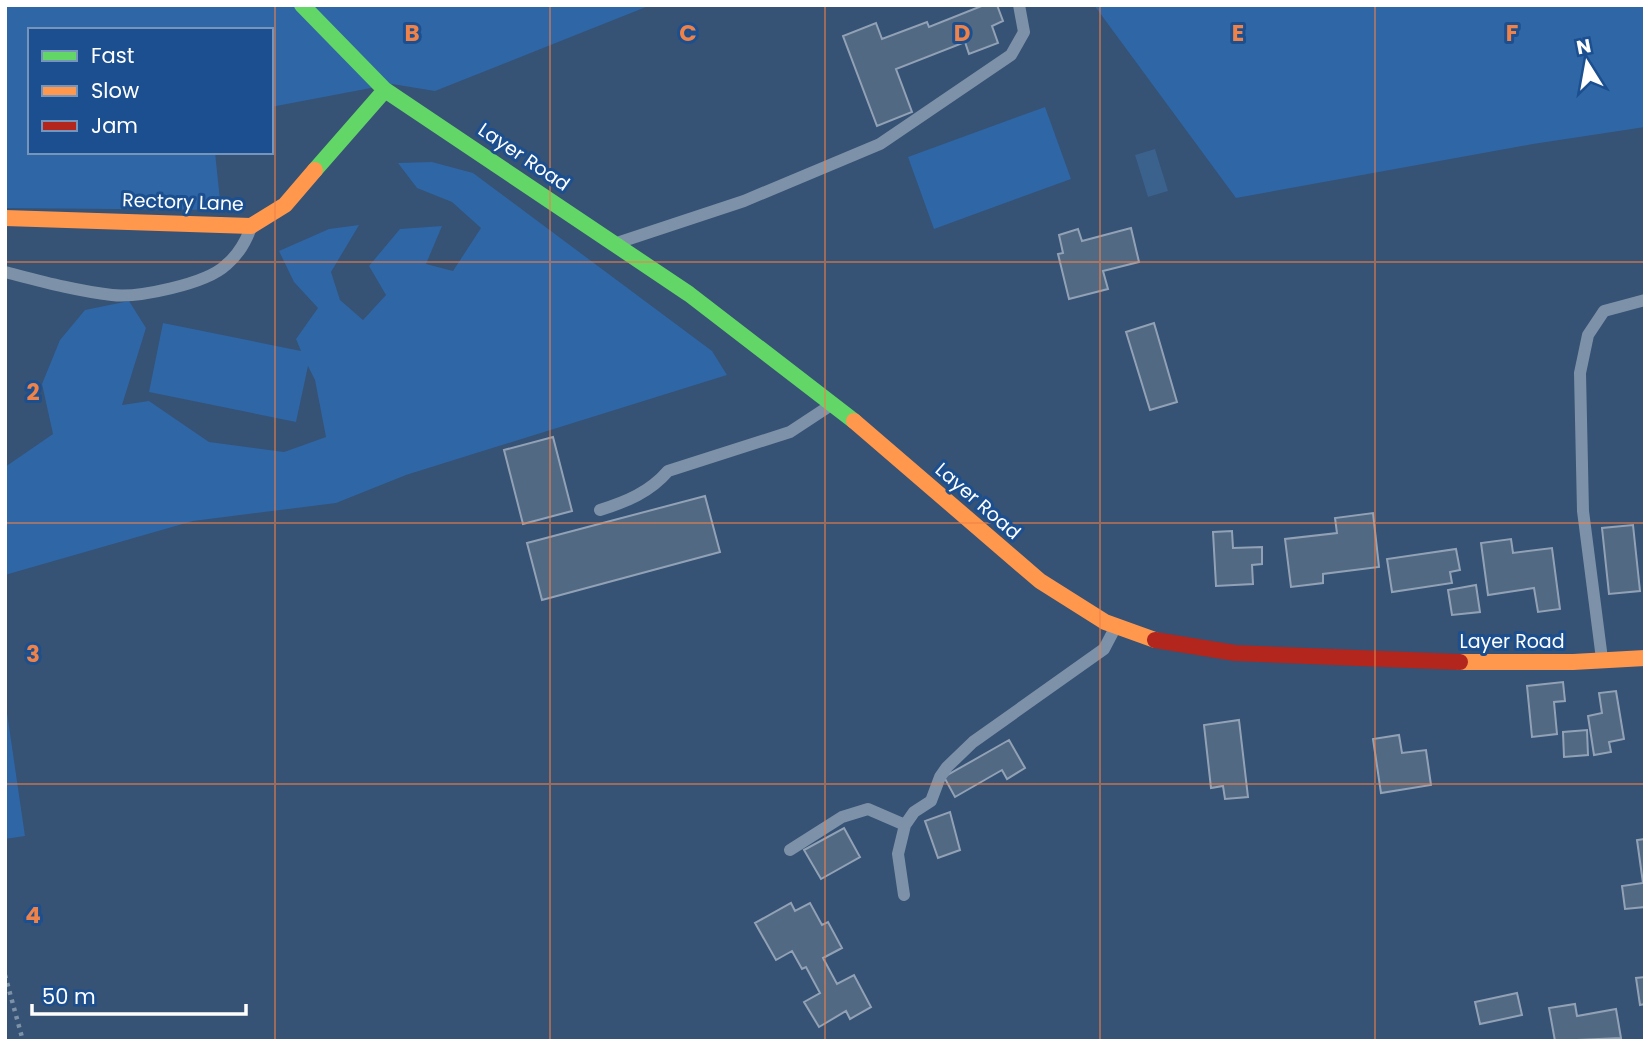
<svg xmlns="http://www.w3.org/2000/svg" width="1650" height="1046" font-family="Poppins,sans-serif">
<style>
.green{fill:#2f66a5}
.water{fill:#3b618d}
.building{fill:#526984;stroke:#92a2b6;stroke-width:2}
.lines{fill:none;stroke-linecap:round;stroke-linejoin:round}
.path{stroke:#7d92a8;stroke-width:4.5;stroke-dasharray:3.5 5;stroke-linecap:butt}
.lane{stroke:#7d92a8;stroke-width:12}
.fast{stroke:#63d668;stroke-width:16}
.slow{stroke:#ff974d;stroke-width:16}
.jam{stroke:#b3261e;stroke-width:16}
.grid{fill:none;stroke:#ee8249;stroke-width:2;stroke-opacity:0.55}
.labels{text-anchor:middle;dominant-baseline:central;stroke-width:6;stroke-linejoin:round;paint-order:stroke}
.street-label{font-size:19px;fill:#fff;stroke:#1b4f8f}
.grid-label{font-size:23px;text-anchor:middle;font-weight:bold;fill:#ee8249;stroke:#1b4f8f;stroke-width:6;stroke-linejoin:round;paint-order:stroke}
</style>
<rect width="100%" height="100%" fill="#365274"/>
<path class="green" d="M5,5H651L435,91L392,84L271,107V30H30V152H215L221,210L5,208Z
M1094,5H1645V127L1533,144L1236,198Z
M1045,107L1071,179L934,229L908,157Z
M432,162L473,173L712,351L727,375L406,475L336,503L193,521L5,575V467L53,434L42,384L60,340L85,310L129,301L146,328L122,405L149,401L209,442L284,452L326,437L315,380L308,366L296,422L149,392L163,323L301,351L296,339L318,308L294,282L279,251L329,229L359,225L331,272L340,300L363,320L386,295L369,266L400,229L442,226L426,264L453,271L481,228L452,202L417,188L398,163Z
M5,699L25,836L5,839Z"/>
<path class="water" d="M1155,149L1168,191L1148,197L1135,155Z"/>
<path class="building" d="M997,5L1003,21L992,26L998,43L969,54L965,42L896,69L912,112L877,126L843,36L876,23L882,39L927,22L929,27L984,5Z
M1131,228L1139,262L1103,271L1108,289L1069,299L1058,254L1063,253L1059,235L1078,229L1082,241Z
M1154,323L1177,402L1150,410L1126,332Z
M553,437L572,511L523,524L504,450Z
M705,496L720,552L542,600L527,543Z
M1373,513L1379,567L1323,574V583L1291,587L1285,539L1337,533L1335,518Z
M1633,525L1640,591L1609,594L1602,528Z
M1232,531L1233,548L1262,547V564L1252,565L1253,584L1216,586L1213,532Z
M1511,539L1513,553L1552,548L1560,609L1538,612L1534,588L1488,595L1481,543Z
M1456,549L1460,570L1450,572L1452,583L1392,592L1387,559Z
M1476,585L1480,612L1452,615L1448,590Z
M1563,682L1565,701L1554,702L1557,734L1532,737L1527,686Z
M1616,691L1624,739L1609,742L1611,752L1594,755L1588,716L1602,713L1599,693Z
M1239,720L1248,797L1225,799L1223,786L1211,788L1204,725Z
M1587,730L1588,755L1564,757L1563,732Z
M1399,735L1402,753L1426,750L1431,785L1381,793L1373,739Z
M1009,740L1025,768L1007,779L1002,770L955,797L944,777Z
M950,812L960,850L938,858L925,821Z
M844,828L860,857L821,879L804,850Z
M1645,839V907L1625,909L1622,886L1643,883L1637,840Z
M791,903L795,911L810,903L822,925L828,922L842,948L823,958L837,984L854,975L871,1007L850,1019L846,1011L819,1027L804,1002L820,993L806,967L802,969L792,951L776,960L755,923Z
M1645,977V1004L1640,1005L1636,978Z
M1517,993L1522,1015L1480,1024L1475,1002Z
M1575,1004L1577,1016L1616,1009L1621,1038L1555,1041L1549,1008Z"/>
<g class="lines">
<path class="path" d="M5,975L23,1041"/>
<path class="lane" d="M620,242L744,201L880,144L1011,55L1024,32L1019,5
M5,272C40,281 76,291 112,295C138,298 206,284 226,265C237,256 245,243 250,230
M600,510C626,502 650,492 668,471L790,432L831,405
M1602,659L1583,511L1580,373L1588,335L1604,311L1645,300
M790,850L842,817L868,809L905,825
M904,895L898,854L905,825L914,812L931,801L940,777L947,767L973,742L1104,649L1114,630"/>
<path class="fast" d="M302,5L385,90L689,294L854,421
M315,170L385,90"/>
<path class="slow" d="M5,218L251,226L285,205L315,170
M854,421L1040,581L1105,622L1155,640
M1460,662H1573L1645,658"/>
<path class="jam" d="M1155,640L1235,653L1460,662"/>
</g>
<path class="grid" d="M275,5V1041M550,5V1041M825,5V1041M1100,5V1041M1375,5V1041M5,262H1645M5,523H1645M5,784H1645"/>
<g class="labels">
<g class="street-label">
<text transform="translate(524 157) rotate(34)">Layer Road</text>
<text transform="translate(183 202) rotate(2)">Rectory Lane</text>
<text transform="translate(978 501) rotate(41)">Layer Road</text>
<text x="1512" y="641">Layer Road</text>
</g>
</g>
<g class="grid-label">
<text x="412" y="41">B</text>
<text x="688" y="41">C</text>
<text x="962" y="41">D</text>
<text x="1238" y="41">E</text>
<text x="1512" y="41">F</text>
<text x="33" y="400">2</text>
<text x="33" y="662">3</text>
<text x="33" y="923">4</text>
</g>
<rect width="1650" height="1046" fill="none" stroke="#ffffff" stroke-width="14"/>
<rect x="28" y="28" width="245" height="126" fill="#1b4f8f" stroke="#7695bc" stroke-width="2"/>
<rect x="42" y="51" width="35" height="10" fill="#63d668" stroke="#7695bc" stroke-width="2"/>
<text x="91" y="63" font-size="21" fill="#ffffff">Fast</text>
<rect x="42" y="86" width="35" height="10" fill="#ff974d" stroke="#7695bc" stroke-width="2"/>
<text x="91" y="98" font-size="21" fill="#ffffff">Slow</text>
<rect x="42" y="121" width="35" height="10" fill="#b3261e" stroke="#7695bc" stroke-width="2"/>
<text x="91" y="133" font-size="21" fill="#ffffff">Jam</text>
<g transform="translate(1587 63) rotate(349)" stroke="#1b4f8f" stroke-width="5" paint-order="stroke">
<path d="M0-5L12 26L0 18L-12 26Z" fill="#ffffff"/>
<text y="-10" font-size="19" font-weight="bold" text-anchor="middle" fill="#ffffff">N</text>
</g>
<path d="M32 1004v10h214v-10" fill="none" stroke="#ffffff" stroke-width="3.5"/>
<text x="42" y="1004" font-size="21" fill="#ffffff" stroke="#1b4f8f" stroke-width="5" paint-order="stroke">50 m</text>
</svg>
